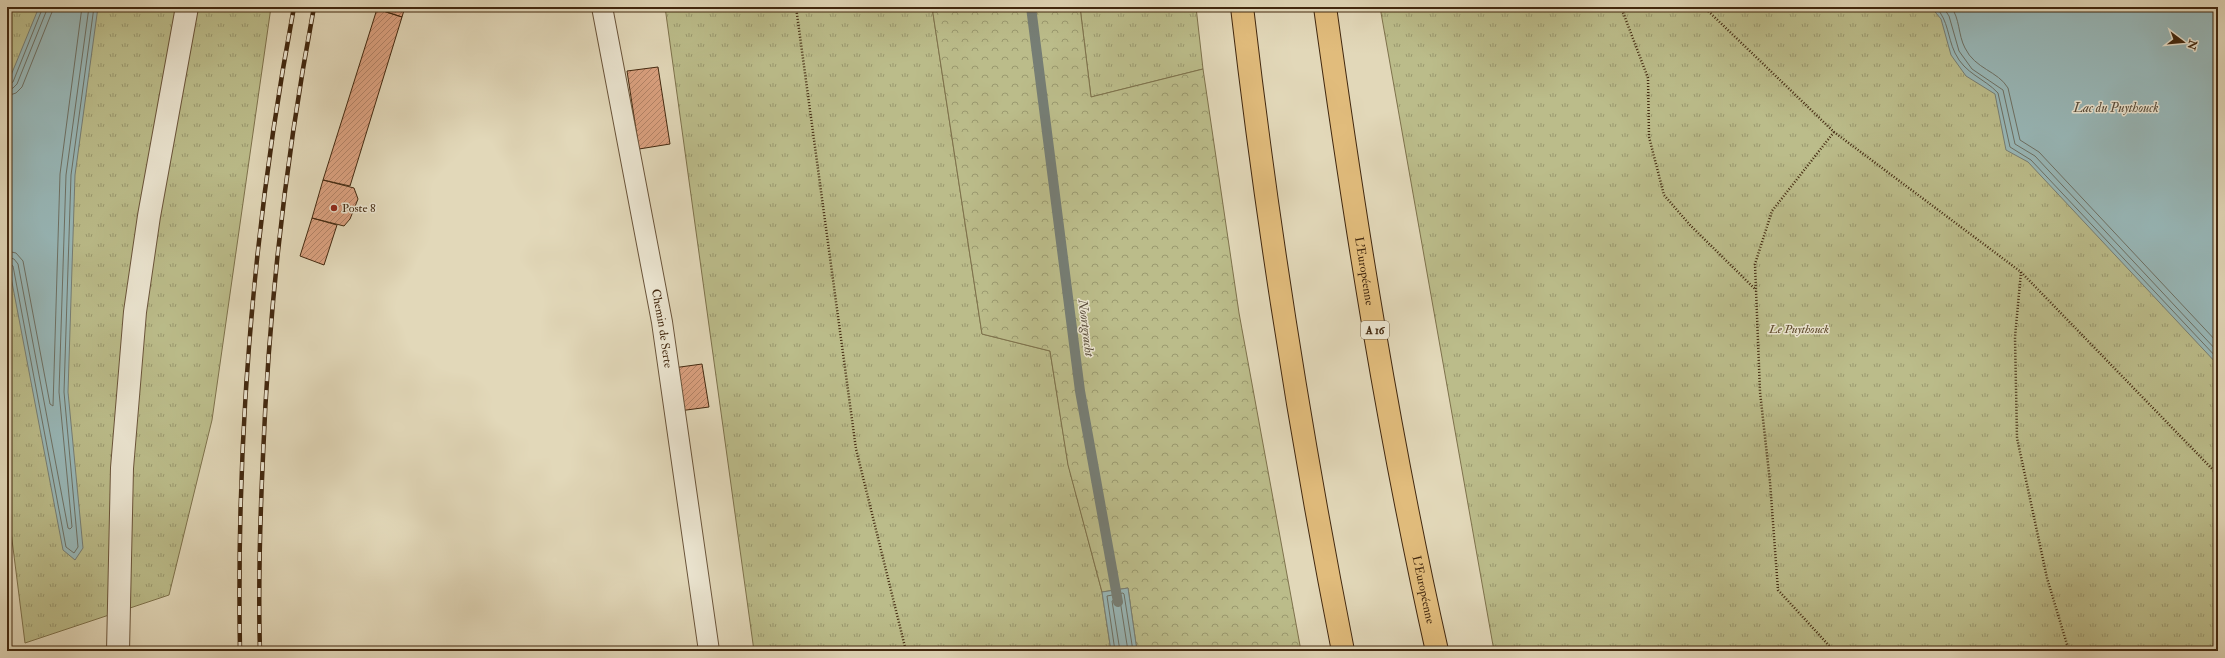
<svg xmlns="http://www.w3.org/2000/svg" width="2225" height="658" font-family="'IM FELL Double Pica',serif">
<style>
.grass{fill:url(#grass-tufts);stroke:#7e724c}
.forest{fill:url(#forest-crowns);stroke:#7e724c}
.water{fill:#98b8b9;stroke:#767e75}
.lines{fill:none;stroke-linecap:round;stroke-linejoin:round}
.shore{stroke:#6d7064;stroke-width:1}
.stream{stroke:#767e75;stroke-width:10}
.building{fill:url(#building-hatch);stroke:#42280f}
.service-casing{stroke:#6a543a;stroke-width:22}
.minor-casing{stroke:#6a543a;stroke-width:24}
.motorway-casing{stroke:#42280f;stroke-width:24}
.path{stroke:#42280f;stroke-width:2.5;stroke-dasharray:1 2;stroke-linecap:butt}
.service{stroke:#ece6d2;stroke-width:20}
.minor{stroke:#ece6d2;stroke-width:22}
.motorway{stroke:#e1bc7c;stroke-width:22}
.rail-casing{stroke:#42280f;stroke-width:4.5}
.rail{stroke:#ece6d2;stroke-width:3;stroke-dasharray:9;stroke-linecap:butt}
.poi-dot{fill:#8f2418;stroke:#ece6d2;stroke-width:1.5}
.labels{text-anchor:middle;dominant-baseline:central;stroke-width:3;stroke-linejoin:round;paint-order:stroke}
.shield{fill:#ece6d2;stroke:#75614a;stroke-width:1}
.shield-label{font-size:11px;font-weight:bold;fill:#42280f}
.poi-label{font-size:12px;fill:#42280f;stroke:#ece6d2;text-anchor:start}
.street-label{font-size:12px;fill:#42280f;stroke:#ece6d2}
.park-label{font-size:12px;font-style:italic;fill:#5a4628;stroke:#ece6d2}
.water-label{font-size:13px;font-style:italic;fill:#584c3a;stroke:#ece6d2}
</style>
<defs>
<pattern id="grass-tufts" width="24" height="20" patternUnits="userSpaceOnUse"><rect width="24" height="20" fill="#bbbc8a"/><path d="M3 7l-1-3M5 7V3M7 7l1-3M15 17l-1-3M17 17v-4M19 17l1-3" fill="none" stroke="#9a996f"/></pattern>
<pattern id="forest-crowns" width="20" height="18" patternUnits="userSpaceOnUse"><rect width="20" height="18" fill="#bbbc8a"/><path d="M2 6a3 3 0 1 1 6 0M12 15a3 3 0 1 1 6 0" fill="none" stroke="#9a996f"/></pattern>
<pattern id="building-hatch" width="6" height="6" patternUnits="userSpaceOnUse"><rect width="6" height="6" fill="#dba180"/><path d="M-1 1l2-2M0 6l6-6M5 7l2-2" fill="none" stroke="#b38367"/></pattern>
</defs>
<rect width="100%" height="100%" fill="#e2d8b9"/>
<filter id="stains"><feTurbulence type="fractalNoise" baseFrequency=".005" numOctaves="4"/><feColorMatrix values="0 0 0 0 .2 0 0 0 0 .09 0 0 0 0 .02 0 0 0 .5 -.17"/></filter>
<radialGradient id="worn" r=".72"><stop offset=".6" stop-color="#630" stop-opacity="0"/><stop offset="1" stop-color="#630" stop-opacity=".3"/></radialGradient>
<path class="grass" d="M7,7H271L212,420L169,595L25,643L7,500Z
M665,7H932L982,334L1050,351L1068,464L1102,592L1111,651H754Z
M1080,7H1196L1203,69L1091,97Z
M1380,7H2218V651H1494Z"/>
<path class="forest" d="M932,7H1080L1091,97L1203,69L1239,313L1301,651H1137L1128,588L1102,592L1068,465L1050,351L982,334Z"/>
<path class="water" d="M39,7H98L75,175L68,392L83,548L75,560L63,550L7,256V85Z
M1931,7H2218V365L2028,162L2006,150L1995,94L1966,76L1951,55L1941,19Z
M1128,588L1137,651H1111L1102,592Z"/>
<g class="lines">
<path class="shore" d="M1936,7C1949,22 1947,36 1955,53C1965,74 1984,78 1998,93L2010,147L2031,160L2218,359
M1943,7L1949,16L1959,51L1972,69L2003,90L2015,144L2035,156L2218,352
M1951,7C1960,18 1958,35 1965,48C1975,69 1998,71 2008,88L2020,140L2039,152L2218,343
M7,85L13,82L43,7
M7,90L13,88L17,84L48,7
M7,96L16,93L22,87L54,7
M7,251L16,253L23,261L50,404L53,406L60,174L82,7
M7,257L14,259L18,264L68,528L70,529L72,527L59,392L66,175L89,7
M7,262L13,266L66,547L74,553L78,547L64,392L71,175L94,7
M1115,651L1107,596L1123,593L1124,594L1133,651
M1120,651L1112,601L1118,598L1120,600L1128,651"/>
<path class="stream" d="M1031,7L1080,391L1118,602"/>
</g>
<path class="building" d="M378,7H405L402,17L377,9Z
M377,9L402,17L350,186L323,180Z
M658,67L670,144L639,149L627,71Z
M323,180L354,188L358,199L350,219L344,226L312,218Z
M312,218L337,225L324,265L300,256Z
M702,364L709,407L679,411L673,368Z"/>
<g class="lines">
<g class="service-casing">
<g id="service">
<path id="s1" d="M602,7L662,322L709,651"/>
</g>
</g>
<g class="minor-casing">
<path id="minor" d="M118,651L122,468L135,312L149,216L187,7"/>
</g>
<g class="motorway-casing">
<g id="motorway">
<path d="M1242,7C1267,223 1301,438 1343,651"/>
<path id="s2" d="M1325,7C1355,223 1389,438 1437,651"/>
</g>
</g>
<path class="path" d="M796,7L856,449L906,651
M1621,7L1648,78L1649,137L1664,195L1690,225L1756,290
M1704,7L1834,132L2021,272L2218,475
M1834,132L1772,211L1755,264L1760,392L1770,482L1778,590L1834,651
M2021,272L2015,337L2017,438L2047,578L2069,651"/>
<use href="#service" class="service"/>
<use href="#minor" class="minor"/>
<use href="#motorway" class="motorway"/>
<g class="rail-casing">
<path id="rail" d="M240,651C236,435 254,220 294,7
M260,651C258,586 260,521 263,456C269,305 286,156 314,7"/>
</g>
<use href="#rail" class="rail"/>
</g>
<circle class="poi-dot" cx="334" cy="208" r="4"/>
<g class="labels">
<rect class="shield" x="1361" y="321" width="28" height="18" rx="3"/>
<g class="shield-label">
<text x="1375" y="330">A 16</text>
</g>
<g class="poi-label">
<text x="342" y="208">Poste 8</text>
</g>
<g class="street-label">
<text stroke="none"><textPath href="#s2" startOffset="267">L'Européenne</textPath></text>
<text stroke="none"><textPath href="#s1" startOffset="327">Chemin de Serte</textPath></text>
<text stroke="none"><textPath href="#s2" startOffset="591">L'Européenne</textPath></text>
</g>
<g class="park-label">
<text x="1799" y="329">Le Puythouck</text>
</g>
<g class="water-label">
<text x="2116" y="108">Lac du Puythouck</text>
<text transform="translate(1086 328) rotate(83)">Noortgracht</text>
</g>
</g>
<rect width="2225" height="658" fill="none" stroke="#e2d8b9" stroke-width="24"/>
<rect x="8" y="8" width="2209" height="642" fill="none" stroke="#42280f" stroke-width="2"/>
<rect x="12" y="12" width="2201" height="634" fill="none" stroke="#42280f"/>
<g transform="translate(2183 42) rotate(106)" stroke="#ece6d2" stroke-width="3" paint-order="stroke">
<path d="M0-3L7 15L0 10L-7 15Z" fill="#42280f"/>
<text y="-6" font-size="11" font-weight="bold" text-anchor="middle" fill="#42280f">N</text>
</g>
<rect width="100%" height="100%" filter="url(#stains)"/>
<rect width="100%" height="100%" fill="url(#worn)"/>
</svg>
